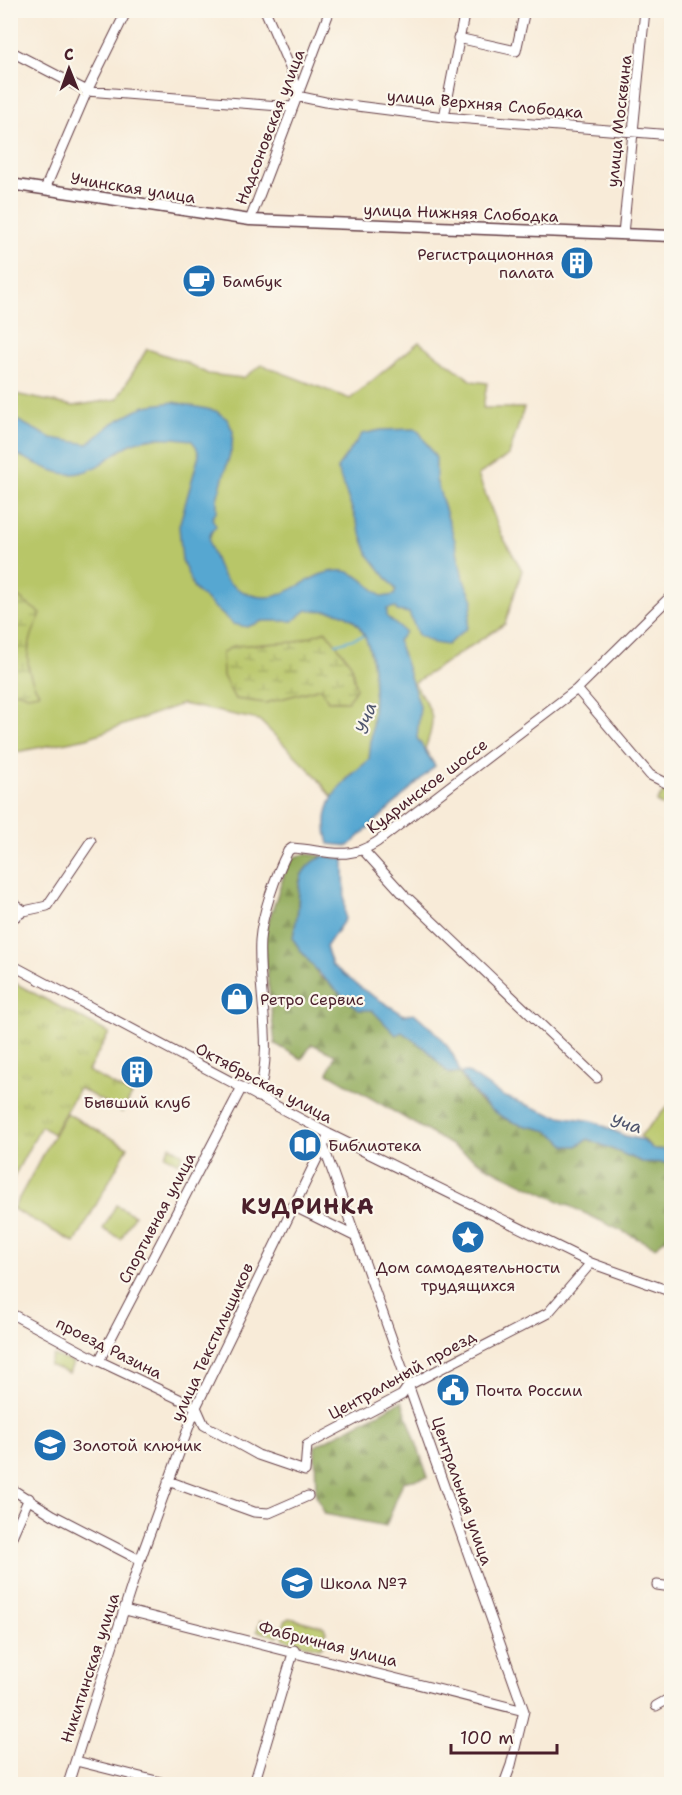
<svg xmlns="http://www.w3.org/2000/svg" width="682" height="1795" font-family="'Shantell Sans',sans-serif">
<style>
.grass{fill:#b8c668;stroke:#81724a;stroke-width:1.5}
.forest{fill:url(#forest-firs);stroke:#6e6544;stroke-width:1.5}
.wetland{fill:url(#wetland-marsh);stroke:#81724a;stroke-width:1.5}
.park{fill:url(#park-tufts);stroke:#81724a;stroke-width:1.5}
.water{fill:#57a7d1;stroke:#50637e;stroke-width:1.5}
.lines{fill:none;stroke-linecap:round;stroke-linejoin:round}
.stream{stroke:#57a7d1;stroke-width:2}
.minor-casing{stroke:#643e45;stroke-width:11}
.major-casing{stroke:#643e45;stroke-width:13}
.minor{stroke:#fff;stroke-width:9}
.major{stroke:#fff;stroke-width:10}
.labels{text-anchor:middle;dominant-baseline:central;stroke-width:4.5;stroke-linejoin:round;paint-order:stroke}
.street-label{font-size:16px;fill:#4a1f2b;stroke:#fbf7ec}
.poi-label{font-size:16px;fill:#4a1f2b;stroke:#fbf7ec;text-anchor:start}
.water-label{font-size:18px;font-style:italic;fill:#4f556d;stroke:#fbf7ec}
.district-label{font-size:22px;font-weight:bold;letter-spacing:1.5px;fill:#4a1f2b;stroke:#fbf7ec}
</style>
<defs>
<pattern id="forest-firs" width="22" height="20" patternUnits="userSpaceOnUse" patternTransform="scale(1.5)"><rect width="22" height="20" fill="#92ab5c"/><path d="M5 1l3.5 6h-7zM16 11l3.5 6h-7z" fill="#798b4c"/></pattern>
<pattern id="wetland-marsh" width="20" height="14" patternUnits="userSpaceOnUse" patternTransform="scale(1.5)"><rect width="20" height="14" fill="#b8c668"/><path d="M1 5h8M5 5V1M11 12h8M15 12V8" fill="none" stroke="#98a056"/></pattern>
<pattern id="park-tufts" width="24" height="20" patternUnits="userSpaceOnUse" patternTransform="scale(1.5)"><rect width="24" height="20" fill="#b8c668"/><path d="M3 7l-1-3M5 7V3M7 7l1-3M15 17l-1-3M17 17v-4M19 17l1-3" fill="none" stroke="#98a056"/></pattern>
</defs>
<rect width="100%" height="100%" fill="#fbf7ec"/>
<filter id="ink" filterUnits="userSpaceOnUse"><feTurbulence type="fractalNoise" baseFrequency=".0167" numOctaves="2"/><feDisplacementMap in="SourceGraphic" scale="12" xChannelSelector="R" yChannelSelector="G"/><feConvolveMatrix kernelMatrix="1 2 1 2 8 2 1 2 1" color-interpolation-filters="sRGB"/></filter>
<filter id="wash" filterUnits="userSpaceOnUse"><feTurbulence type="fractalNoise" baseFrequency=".008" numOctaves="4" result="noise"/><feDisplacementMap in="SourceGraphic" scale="24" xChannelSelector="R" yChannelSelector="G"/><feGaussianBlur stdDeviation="1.35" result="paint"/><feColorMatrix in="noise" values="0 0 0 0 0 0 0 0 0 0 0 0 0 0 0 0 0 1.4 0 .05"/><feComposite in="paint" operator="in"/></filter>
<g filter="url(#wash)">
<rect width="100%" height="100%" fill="#f8ebd8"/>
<path class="grass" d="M419,342L472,381L487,383L483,408H524L509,455L478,475L501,534L522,570L505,624L414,683C432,713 438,715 425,749L435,766L352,773L332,797L315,775L259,720L182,704L87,738L11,753L10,393L73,406L117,399L147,349L183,361L208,374L243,378L262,365L350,399Z
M665,790L671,794V811L656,802Z
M671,1103V1150L653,1149L640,1136Z
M66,1113L128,1147L75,1243L13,1209Z
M116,1205L134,1215L121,1239L103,1229Z
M290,1618L324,1627L326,1632L323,1646L319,1648L284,1639L282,1633L285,1621Z
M260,1621L281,1627L278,1637L257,1631Z"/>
<path class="forest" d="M305,854L324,856C295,874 300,876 298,906C298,917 294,928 293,939L312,962L319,976L343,993L346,999L372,1010L459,1073L479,1101L510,1121L556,1133L561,1141L577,1146L588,1139L642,1162L671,1163V1235L655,1247L490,1168L328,1073L335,1055L312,1044L302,1059L275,1044L263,938L287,866L295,857Z
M402,1401L428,1477L403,1482L386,1526L325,1514L316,1495L315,1446Z"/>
<path class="wetland" d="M11,592L41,614C27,641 21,667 39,693L28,695L16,691L11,694Z
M326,631L351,664L356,688L348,701H328L321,688L266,703L235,699L223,676L222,653L233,646L295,642Z"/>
<path class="park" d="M11,981L109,1033L88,1071L132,1095L122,1112L79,1088L53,1134L41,1126L11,1182Z
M170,1146L183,1154L178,1163L165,1155Z
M53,1355L73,1363L69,1373L49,1365Z"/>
<path class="water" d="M174,402L216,411L227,419L233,431L232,447L217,499V511L212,518L216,526C205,538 210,545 215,559C221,576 227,584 244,592C284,612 308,567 344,571C359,573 371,588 382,597L394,595L396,590L369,556L337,468L362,434L381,430L415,429L420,433L436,458V480L455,541L463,578L473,600L467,628L447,645L434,643L418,635L409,613L397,611L395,607L387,609V617L405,632L398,641L420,706L417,738L435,766L349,846L329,844C317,804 340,783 369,760C372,723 388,628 340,613C330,610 317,611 307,610L293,621H263L247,627L233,624L194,589L182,560L179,526L199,455L196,446L191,440C171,437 146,435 127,446C108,457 95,473 71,474C55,475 25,458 11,452V417L51,438L88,444L113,423L145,406Z
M324,856L344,859L345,919L326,947L332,965L365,991L404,1015L414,1013C435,1031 453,1046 460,1073L467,1072L503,1096L553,1115L593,1121L625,1136L643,1140L653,1149L671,1150V1163L642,1162L588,1139L577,1146H566C547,1123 536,1132 511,1121C487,1111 474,1094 460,1073H448L427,1050L402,1032L396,1035L372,1010H359C333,988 312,969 293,939C294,928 298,917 298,906C300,881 296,869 324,856Z"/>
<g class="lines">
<path class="stream" d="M336,644L363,636"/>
</g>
</g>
<g filter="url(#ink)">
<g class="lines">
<g class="minor-casing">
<path id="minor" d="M265,10L291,70L297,96
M458,38L516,51L525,10
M10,51L87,91L292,107
M297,96L325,102L444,117L672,135
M444,117L465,10
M45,189L87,91L127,10
M250,220L330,10
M623,234L645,10
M577,689L650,775L672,786
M364,851L404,895
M409,899L597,1078
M10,901L24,911L47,906L91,841
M10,920L24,911
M10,964L329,1134L591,1263L672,1292
M258,1097C275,1044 257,993 260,940C262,914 276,874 288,851L292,848C325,850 347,862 377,842L577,689L672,595
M323,1145L524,1711L511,1765L504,1784
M293,1206L356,1237
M10,1313L99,1361L196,1407L204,1425L258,1455L305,1471L307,1445L402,1395L409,1385L548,1313L591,1263
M99,1361L242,1087
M168,1481L254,1512L269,1513L308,1496
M10,1488L53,1515L140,1560
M10,1541L29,1498
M657,1585L672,1587
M125,1610L524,1711
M656,1706L672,1697
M76,1761L169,1784
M68,1784L140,1560L196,1407L329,1134
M254,1784L294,1650"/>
</g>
<g class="major-casing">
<path id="major" d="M10,184L250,220L672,236"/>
</g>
<use href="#minor" class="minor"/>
<use href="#major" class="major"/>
</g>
</g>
<defs>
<g id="building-disc" transform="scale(1.725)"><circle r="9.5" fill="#1f6fb2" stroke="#fbf7ec"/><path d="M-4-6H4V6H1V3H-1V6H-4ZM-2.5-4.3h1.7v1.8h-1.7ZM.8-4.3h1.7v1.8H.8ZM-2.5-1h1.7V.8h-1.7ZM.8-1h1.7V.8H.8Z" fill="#fff"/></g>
<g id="cafe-disc" transform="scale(1.725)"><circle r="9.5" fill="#1f6fb2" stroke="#fbf7ec"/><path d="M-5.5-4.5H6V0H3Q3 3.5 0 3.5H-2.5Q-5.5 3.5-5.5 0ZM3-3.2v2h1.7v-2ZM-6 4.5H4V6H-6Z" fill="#fff"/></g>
<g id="shop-disc" transform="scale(1.725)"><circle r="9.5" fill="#1f6fb2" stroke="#fbf7ec"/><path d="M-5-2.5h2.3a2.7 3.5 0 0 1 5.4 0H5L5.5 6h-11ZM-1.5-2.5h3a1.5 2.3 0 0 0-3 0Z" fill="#fff"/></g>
<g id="library-disc" transform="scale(1.725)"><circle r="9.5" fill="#1f6fb2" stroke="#fbf7ec"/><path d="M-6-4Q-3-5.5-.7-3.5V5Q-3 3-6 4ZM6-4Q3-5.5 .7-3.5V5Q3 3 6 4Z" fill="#fff"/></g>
<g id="sight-disc" transform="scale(1.725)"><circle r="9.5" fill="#1f6fb2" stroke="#fbf7ec"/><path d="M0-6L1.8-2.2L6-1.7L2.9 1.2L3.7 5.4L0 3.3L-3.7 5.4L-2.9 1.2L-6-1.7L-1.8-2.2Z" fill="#fff"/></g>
<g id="civic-disc" transform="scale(1.725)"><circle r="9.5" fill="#1f6fb2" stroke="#fbf7ec"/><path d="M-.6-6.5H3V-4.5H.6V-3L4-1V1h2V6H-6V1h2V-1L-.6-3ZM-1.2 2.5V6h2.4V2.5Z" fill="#fff"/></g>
<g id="school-disc" transform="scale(1.725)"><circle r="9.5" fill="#1f6fb2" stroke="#fbf7ec"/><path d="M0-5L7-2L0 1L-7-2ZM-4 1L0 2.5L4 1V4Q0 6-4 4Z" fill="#fff"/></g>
</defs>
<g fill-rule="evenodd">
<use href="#building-disc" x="577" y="263"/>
<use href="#cafe-disc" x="199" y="281"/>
<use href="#shop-disc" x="237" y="999"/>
<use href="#building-disc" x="137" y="1072"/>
<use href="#library-disc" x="305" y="1145"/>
<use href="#sight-disc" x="468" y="1237"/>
<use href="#civic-disc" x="453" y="1390"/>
<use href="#school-disc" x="50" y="1445"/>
<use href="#school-disc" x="297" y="1583"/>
</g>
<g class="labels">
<g class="street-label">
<text transform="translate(485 104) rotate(5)">улица Верхняя Слободка</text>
<text transform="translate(619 121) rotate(-84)">улица Москвина</text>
<text transform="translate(270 127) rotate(-69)">Надсоновская улица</text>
<text transform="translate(133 188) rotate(9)">Учинская улица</text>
<text transform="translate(461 213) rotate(2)">улица Нижняя Слободка</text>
<text transform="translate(427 786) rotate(-37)">Кудринское шоссе</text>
<text transform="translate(264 1083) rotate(28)">Октябрьская улица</text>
<text transform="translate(157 1218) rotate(-62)">Спортивная улица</text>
<text transform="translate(212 1342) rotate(-65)">улица Текстильщиков</text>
<text transform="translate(109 1348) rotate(27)">проезд Разина</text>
<text transform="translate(402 1375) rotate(-29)">Центральный проезд</text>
<text transform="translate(462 1491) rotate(71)">Центральная улица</text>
<text transform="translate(328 1644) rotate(14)">Фабричная улица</text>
<text transform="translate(90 1668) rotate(-72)">Никитинская улица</text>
</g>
<g class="poi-label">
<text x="554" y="254" text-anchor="end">Регистрационная<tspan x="554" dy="18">палата</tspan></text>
<text x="222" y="281">Бамбук</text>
<text x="260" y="999">Ретро Сервис</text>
<text x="137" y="1102" text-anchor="middle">Бывший клуб</text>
<text x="328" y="1145">Библиотека</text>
<text x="468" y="1267" text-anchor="middle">Дом самодеятельности<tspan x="468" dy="18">трудящихся</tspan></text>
<text x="476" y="1390">Почта России</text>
<text x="73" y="1445">Золотой ключик</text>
<text x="320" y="1583">Школа №7</text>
</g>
<g class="water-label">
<text transform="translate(366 718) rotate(-72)">Уча</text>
<text transform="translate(626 1124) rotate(13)">Уча</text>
</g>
<g class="district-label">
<text x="308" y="1206">КУДРИНКА</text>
</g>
</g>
<rect width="682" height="1795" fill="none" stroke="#fbf7ec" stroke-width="36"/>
<g transform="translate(69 69) rotate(359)" stroke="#fbf7ec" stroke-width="4.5" paint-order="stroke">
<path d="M0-4.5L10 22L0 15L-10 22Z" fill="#4a1f2b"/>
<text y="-9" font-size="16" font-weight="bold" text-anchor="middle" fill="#4a1f2b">С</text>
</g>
<path d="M451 1744v9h106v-9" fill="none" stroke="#4a1f2b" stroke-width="3"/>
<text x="460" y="1744" font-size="18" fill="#4a1f2b" stroke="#fbf7ec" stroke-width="4.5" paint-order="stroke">100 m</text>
</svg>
